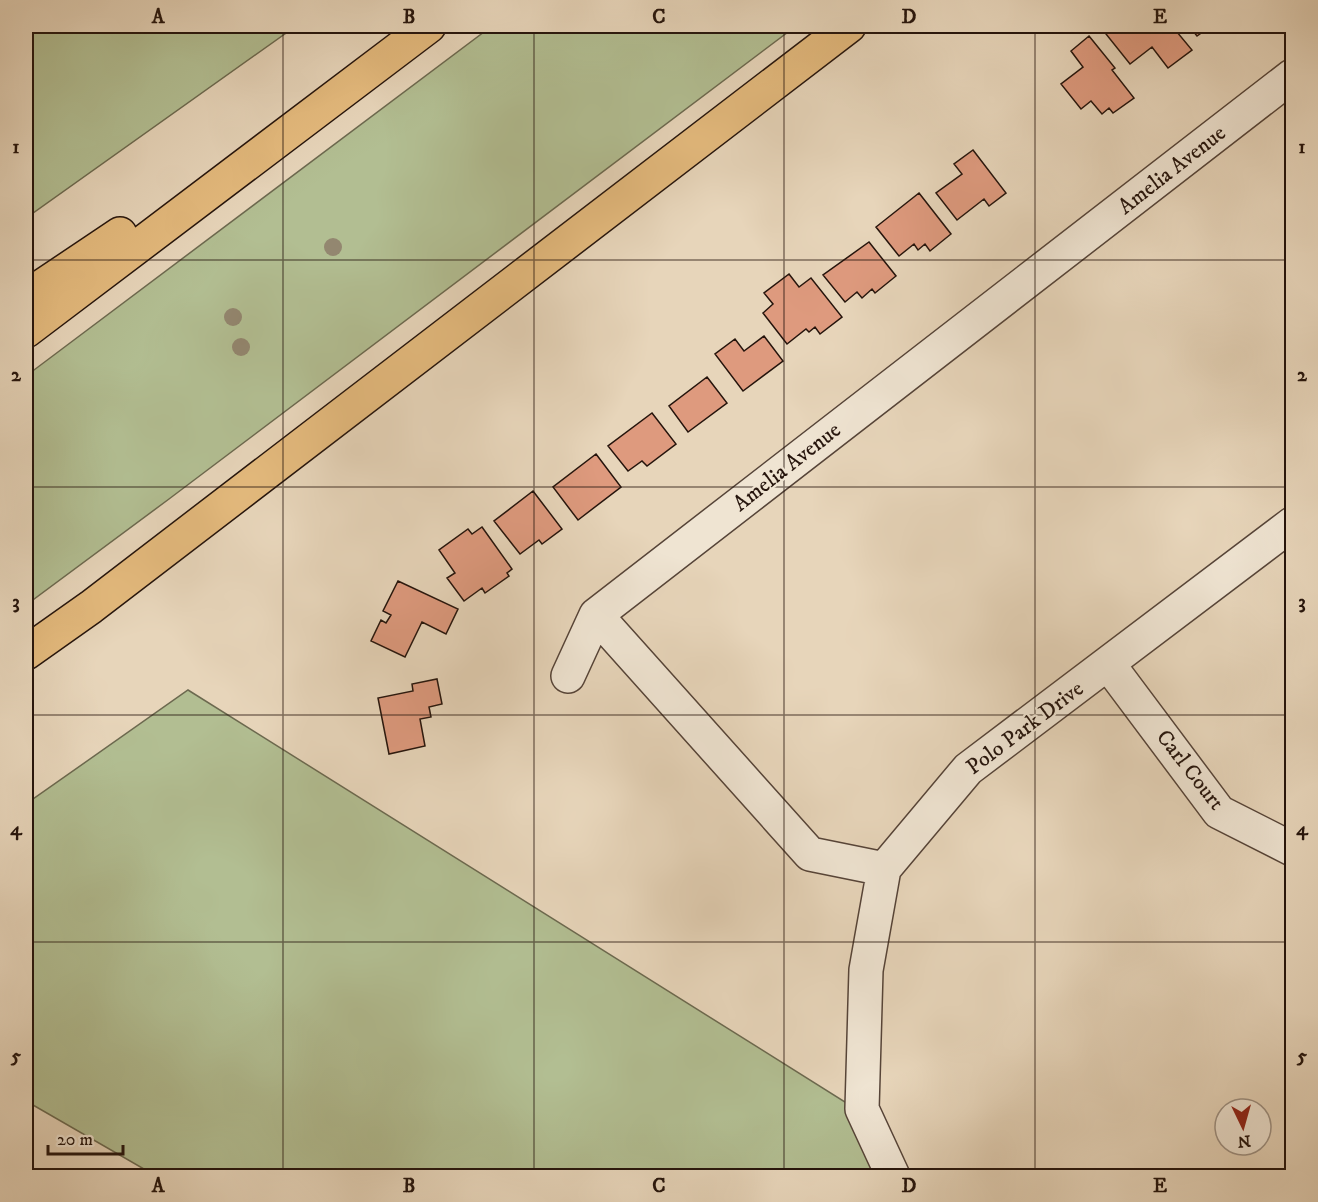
<svg xmlns="http://www.w3.org/2000/svg" width="1318" height="1202" font-family="'IM FELL DW Pica',serif">
<style>
.green{fill:#b2be92;stroke:#6c694f;stroke-width:1.5}
.building{fill:#de9a7e;stroke:#25140c;stroke-width:1.5}
.lines{fill:none;stroke-linecap:round;stroke-linejoin:round}
.minor-casing{stroke:#564438;stroke-width:36}
.highway-casing{stroke:#25140c;stroke-width:36}
.minor{stroke:#efe4d2;stroke-width:33}
.highway{stroke:#e4ba7d;stroke-width:33}
.tree{fill:#938770}
.grid{fill:none;stroke:#25140c;stroke-width:1.5;stroke-opacity:0.55}
.labels{text-anchor:middle;dominant-baseline:central;stroke-width:4.5;stroke-linejoin:round;paint-order:stroke}
.street-label{font-size:22px;fill:#25140c;stroke:#efe4d2}
.neatline{fill:none;stroke:#25140c;stroke-width:2}
.grid-label{font-size:20px;text-anchor:middle;font-weight:bold;fill:#25140c}
</style>
<rect width="100%" height="100%" fill="#e7d5ba"/>
<filter id="stains"><feTurbulence type="fractalNoise" baseFrequency=".00333" numOctaves="4"/><feColorMatrix values="0 0 0 0 .2 0 0 0 0 .09 0 0 0 0 .02 0 0 0 .5 -.17"/></filter>
<radialGradient id="worn" r=".72"><stop offset=".6" stop-color="#630" stop-opacity="0"/><stop offset="1" stop-color="#630" stop-opacity=".3"/></radialGradient>
<path class="green" d="M26,26H296L26,218Z
M492,26H796L169,499L26,605V376Z
M188,690L853,1107L880,1176H156L26,1101V804Z"/>
<path class="building" d="M1107,26H1127L1129,28L1132,26H1162L1164,29L1168,26H1172L1192,50L1168,68L1152,47L1130,64L1102,29Z
M1189,26H1211L1197,36Z
M1089,36L1115,68L1112,70L1134,98L1113,113L1109,108L1102,114L1091,101L1081,109L1061,84L1083,67L1071,51Z
M973,150L1006,193L989,206L984,199L957,220L936,193L962,174L954,164Z
M919,193L951,234L930,251L925,244L918,250L914,244L899,256L876,227Z
M869,242L896,276L875,293L872,289L862,298L857,292L845,302L823,275Z
M789,274L799,287L811,278L842,317L820,334L815,327L809,332L806,329L787,344L763,313L773,304L764,293Z
M764,336L783,361L743,391L715,354L735,339L744,351Z
M707,377L727,403L688,432L669,406Z
M652,413L676,444L647,466L642,461L628,471L608,446Z
M596,454L621,487L578,520L553,487Z
M533,491L562,529L542,544L539,540L520,554L494,521Z
M482,527L512,569L507,573L509,576L485,593L482,588L464,601L447,578L455,573L439,550L468,529L472,534Z
M398,581L458,609L446,634L422,622L405,657L371,641L381,620L386,623L391,615L383,611Z
M437,679L442,704L429,707L431,717L420,719L425,746L389,754L378,698L413,691L412,684Z"/>
<g class="lines">
<g class="minor-casing">
<path id="minor" d="M1109,665L1219,812L1292,849
M568,676L596,615
M884,869L810,854L596,615L1292,76
M893,1176L862,1109L866,970L884,869L968,769L1292,524"/>
</g>
<g class="highway-casing">
<path id="highway" d="M26,297L120,234
M26,331L429,26
M26,653L91,607L849,26"/>
</g>
<use href="#minor" class="minor"/>
<use href="#highway" class="highway"/>
</g>
<g class="tree">
<circle cx="333" cy="247" r="9"/>
<circle cx="233" cy="317" r="9"/>
<circle cx="241" cy="347" r="9"/>
</g>
<path class="grid" d="M283,26V1176M534,26V1176M784,26V1176M1035,26V1176M26,260H1292M26,487H1292M26,715H1292M26,942H1292"/>
<g class="labels">
<g class="street-label">
<text transform="translate(1172 170) rotate(-38)">Amelia Avenue</text>
<text transform="translate(787 467) rotate(-38)">Amelia Avenue</text>
<text transform="translate(1025 728) rotate(-37)">Polo Park Drive</text>
<text transform="translate(1190 770) rotate(52)">Carl Court</text>
</g>
</g>
<rect width="1318" height="1202" fill="none" stroke="#e7d5ba" stroke-width="66"/>
<g transform="translate(1243 1127) rotate(175)"><circle r="28" fill="#efe4d2" stroke="#9e9183" stroke-width="1.5"/>
<path d="M0-4.5L10 22L0 15L-10 22Z" fill="#8f2418"/>
<text y="-9" font-size="16" font-weight="bold" text-anchor="middle" fill="#25140c">N</text>
</g>
<path d="M48 1145v9h75v-9" fill="none" stroke="#25140c" stroke-width="3"/>
<text x="57" y="1145" font-size="18" fill="#25140c" stroke="#efe4d2" stroke-width="4.5" paint-order="stroke">20 m</text>
<rect x="33" y="33" width="1252" height="1136" class="neatline"/>
<g class="grid-label">
<text x="158" y="23">A</text>
<text x="409" y="23">B</text>
<text x="659" y="23">C</text>
<text x="909" y="23">D</text>
<text x="1160" y="23">E</text>
<text x="16" y="153">1</text>
<text x="1302" y="153">1</text>
<text x="16" y="381">2</text>
<text x="1302" y="381">2</text>
<text x="16" y="608">3</text>
<text x="1302" y="608">3</text>
<text x="16" y="835">4</text>
<text x="1302" y="835">4</text>
<text x="16" y="1062">5</text>
<text x="1302" y="1062">5</text>
<text x="158" y="1192">A</text>
<text x="409" y="1192">B</text>
<text x="659" y="1192">C</text>
<text x="909" y="1192">D</text>
<text x="1160" y="1192">E</text>
</g>
<rect width="100%" height="100%" filter="url(#stains)"/>
<rect width="100%" height="100%" fill="url(#worn)"/>
</svg>
